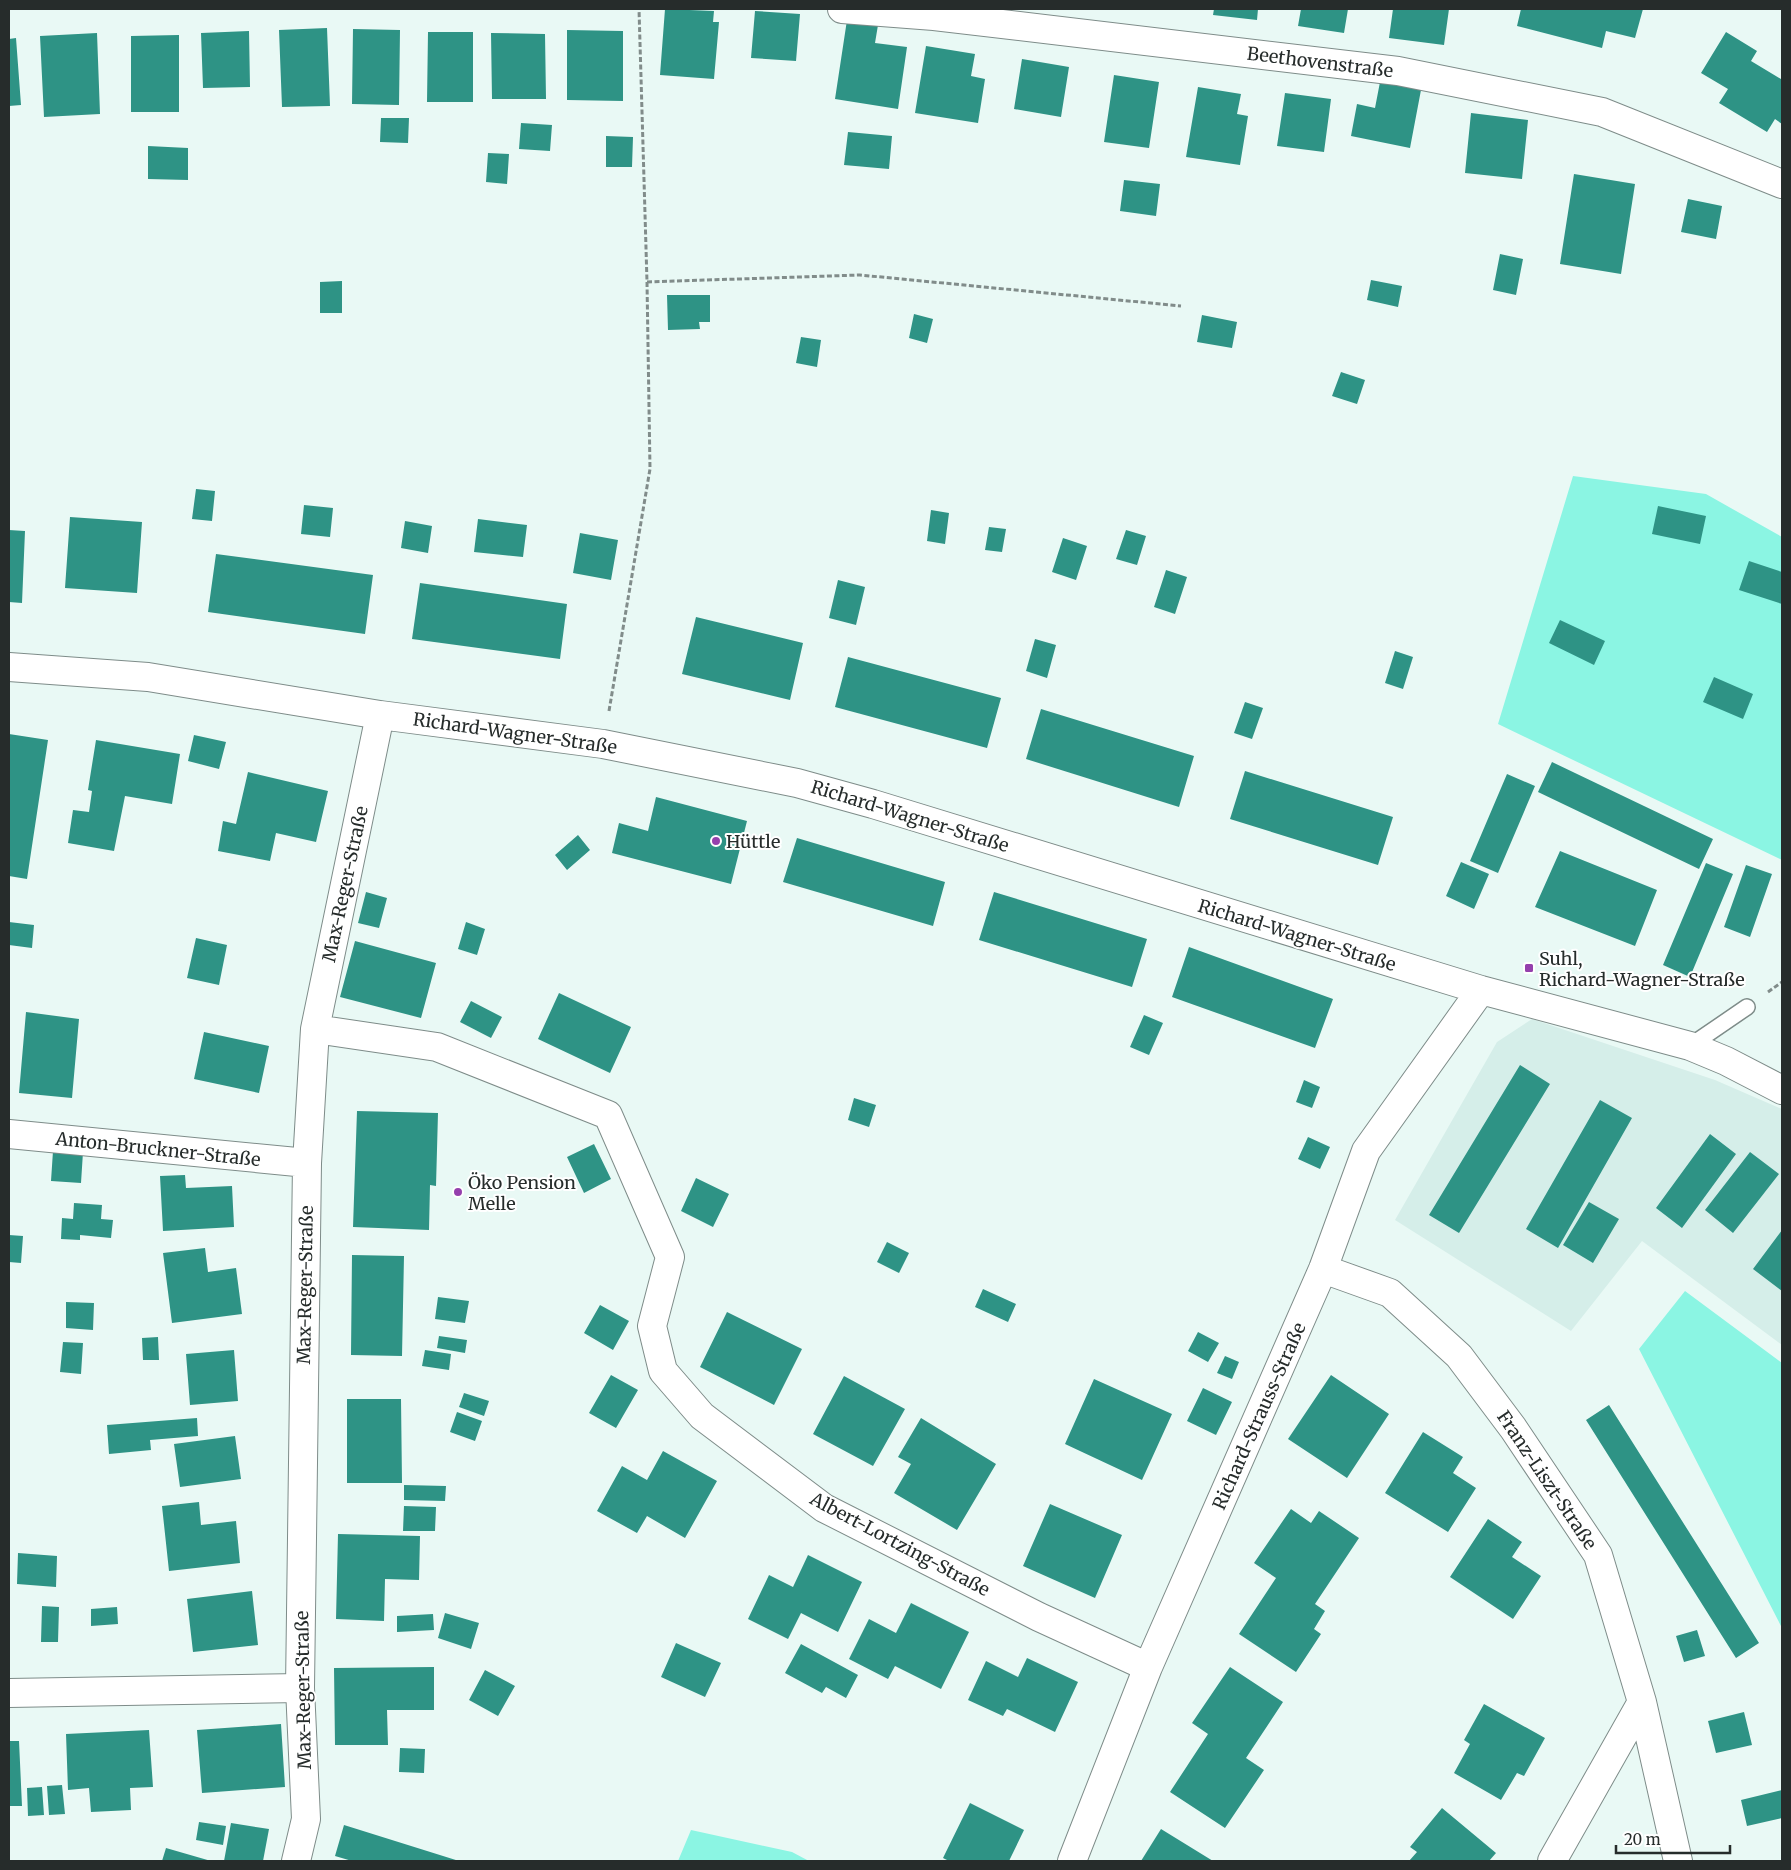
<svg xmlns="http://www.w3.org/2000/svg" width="1791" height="1870" font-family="Merriweather,serif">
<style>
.built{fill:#d5eee9}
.green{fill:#8bf5e3}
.building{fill:#2e9385}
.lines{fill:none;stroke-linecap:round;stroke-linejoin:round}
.lane-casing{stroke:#7e8c89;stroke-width:18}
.street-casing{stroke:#7e8c89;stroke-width:30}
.path{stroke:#818c8a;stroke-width:3;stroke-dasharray:5 2.5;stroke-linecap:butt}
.lane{stroke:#fff;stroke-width:15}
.street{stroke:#fff;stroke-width:28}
.poi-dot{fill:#9540ad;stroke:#fff;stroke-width:2}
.labels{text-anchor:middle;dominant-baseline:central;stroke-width:4;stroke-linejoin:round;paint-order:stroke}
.street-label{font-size:18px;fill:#262c2b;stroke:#fff}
.poi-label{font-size:18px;fill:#262c2b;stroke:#fff;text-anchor:start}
</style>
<rect width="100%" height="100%" fill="#e9f9f5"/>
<path class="built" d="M1532,1019L1715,1080L1782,1109V1345L1642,1241L1571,1331L1395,1220L1497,1042Z"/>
<path class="green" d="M1573,476L1706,494L1782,537V860L1498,724Z
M1685,1291L1782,1363V1628L1639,1349Z
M691,1830L792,1852L809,1861H678Z"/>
<path class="building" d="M665,9L714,11L713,22H719L714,79L660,75Z
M1214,9H1258L1257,20L1213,15Z
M1301,9H1348L1344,33L1298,26Z
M1393,9H1449L1444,45L1389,38Z
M1521,9H1643L1635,38L1606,31L1602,48L1517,26Z
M755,11L800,14L796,61L751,58Z
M847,20L878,25L875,43L907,47L898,109L835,99Z
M327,28L330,106L282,107L279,30Z
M353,29L400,30L399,105L352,104Z
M567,30L623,31V101L567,100Z
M249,31L250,87L203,88L201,33Z
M428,32H473V102H427Z
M1726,32L1757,51L1751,61L1781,79L1782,77V124L1775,119L1767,132L1719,103L1728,89L1701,73Z
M97,33L100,114L44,117L40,36Z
M491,33L545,34L546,99H492Z
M179,35V112H131V36Z
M16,38L21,105L9,106V39Z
M926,46L975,54L971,76L985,79L978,123L915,113Z
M1022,59L1069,67L1061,117L1014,109Z
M1114,75L1159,82L1149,148L1104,142Z
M1380,82L1421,90L1410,148L1351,136L1357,104L1375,108Z
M1198,87L1241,94L1237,114L1248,116L1240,165L1186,157Z
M1285,93L1331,99L1324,152L1277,146Z
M1471,113L1528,120L1522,179L1465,173Z
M381,118H409L408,143L380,142Z
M521,123L552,125L550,151L519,149Z
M848,132L892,136L889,169L844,165Z
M606,136L633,137L632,167H606Z
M148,146L188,148V180L148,179Z
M488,153L509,154L507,184L486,182Z
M1574,174L1635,184L1621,274L1560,264Z
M1124,180L1160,184L1156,216L1120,211Z
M1688,199L1722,206L1716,239L1681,232Z
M1500,254L1523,259L1516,295L1493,290Z
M1371,280L1402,286L1398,307L1367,300Z
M342,281V313H320V282Z
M667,295H710V322H699L700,329L668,330Z
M914,314L933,319L927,343L909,338Z
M1202,315L1237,322L1232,348L1197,342Z
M801,337L821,340L817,367L796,363Z
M1341,372L1365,380L1357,404L1332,396Z
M196,489L215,491L212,521L192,519Z
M304,505L333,508L330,537L301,534Z
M1658,506L1706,516L1700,544L1652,534Z
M931,510L949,513L945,544L927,541Z
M70,517L142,522L137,593L65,588Z
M478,519L527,525L523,557L474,552Z
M405,521L432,526L428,553L401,548Z
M989,527L1006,529L1002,552L985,550Z
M9,530L25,531L22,603L9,602Z
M1126,530L1146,536L1137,565L1116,559Z
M580,533L618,540L611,580L573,573Z
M1063,538L1087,546L1076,580L1052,572Z
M216,554L373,575L365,634L208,612Z
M1749,561L1782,572V604L1739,590Z
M1166,570L1187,577L1175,614L1154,607Z
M838,580L865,587L856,625L829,618Z
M420,583L567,604L560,659L412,639Z
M696,617L803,643L790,700L682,674Z
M1560,620L1605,641L1594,665L1549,643Z
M1035,639L1056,645L1047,678L1026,671Z
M1395,651L1413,657L1403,689L1385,683Z
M848,657L1001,698L987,748L835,707Z
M1714,677L1753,694L1743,719L1703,702Z
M1245,702L1263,708L1252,739L1234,733Z
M1041,709L1194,756L1179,807L1026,759Z
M9,734L48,740L27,879L9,876Z
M194,735L226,742L219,769L188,761Z
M96,740L180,754L172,804L125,796L114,851L68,843L73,810L89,812L92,791L88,790Z
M1552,762L1713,839L1699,869L1538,792Z
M1245,771L1393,817L1378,865L1230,819Z
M248,772L328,791L316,842L276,833L270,861L218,851L223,821L236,824Z
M1507,774L1535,786L1498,873L1470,861Z
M656,797L747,821L731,884L612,853L619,823L648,831Z
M578,835L590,850L567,870L555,855Z
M797,838L945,882L933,926L783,882Z
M1560,851L1657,890L1635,946L1535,907Z
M1461,862L1489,874L1474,909L1446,896Z
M1706,863L1733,874L1690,977L1663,965Z
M1746,865L1772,874L1750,937L1724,927Z
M366,892L387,898L379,928L358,923Z
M994,892L1147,939L1132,987L979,940Z
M9,922L34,925L32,948L9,945Z
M466,922L485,929L477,955L458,949Z
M196,938L227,945L219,985L187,978Z
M355,941L436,963L421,1018L340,997Z
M1189,947L1333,999L1315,1048L1172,997Z
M559,993L631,1027L610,1073L538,1039Z
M471,1001L502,1017L491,1038L460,1022Z
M26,1012L79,1019L72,1098L19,1093Z
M1144,1015L1163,1023L1149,1055L1130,1047Z
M204,1032L269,1046L259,1093L194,1079Z
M1520,1065L1550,1084L1459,1233L1429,1215Z
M1304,1080L1320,1087L1312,1108L1296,1102Z
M854,1098L876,1105L869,1127L848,1120Z
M1600,1100L1632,1118L1558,1248L1526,1229Z
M357,1111L438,1113L436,1186L430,1185L429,1230L353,1227Z
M1710,1134L1736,1154L1682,1228L1656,1208Z
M1308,1137L1330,1147L1320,1169L1298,1159Z
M594,1144L611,1179L584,1193L567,1157Z
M53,1151L83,1152L81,1183L51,1181Z
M1750,1152L1779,1174L1733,1233L1705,1210Z
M185,1175L186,1188L232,1186L234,1227L163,1231L160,1176Z
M696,1178L729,1194L713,1227L681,1211Z
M1589,1202L1619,1219L1593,1263L1563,1245Z
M74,1203L102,1205L101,1219L113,1220L111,1238L80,1235V1240L61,1239L62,1218L73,1219Z
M1782,1230V1291L1753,1269Z
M9,1235L23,1236L21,1263L9,1262Z
M887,1242L909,1253L899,1273L877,1262Z
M205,1248L208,1272L236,1268L242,1314L172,1323L163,1253Z
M352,1255L404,1256L402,1356L351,1355Z
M983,1289L1016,1304L1008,1322L975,1307Z
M438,1297L469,1301L465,1323L435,1319Z
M66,1302L94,1303L93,1330L66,1328Z
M600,1305L629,1321L613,1350L584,1333Z
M727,1312L802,1349L774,1405L700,1367Z
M1198,1332L1219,1343L1208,1362L1188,1351Z
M439,1336L467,1340L465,1353L437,1348Z
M158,1337L159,1360H143L142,1338Z
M63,1342L83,1343L81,1374L60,1372Z
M234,1350L238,1401L190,1405L186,1354Z
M425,1350L451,1354L449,1370L422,1366Z
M1225,1356L1239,1362L1232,1379L1217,1373Z
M611,1375L638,1390L616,1428L589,1413Z
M1331,1375L1389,1414L1347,1478L1288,1439Z
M844,1376L905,1409L873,1466L813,1434Z
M1094,1379L1172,1414L1142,1480L1065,1444Z
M1203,1388L1232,1402L1216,1435L1187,1421Z
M464,1393L489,1401L484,1416L459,1407Z
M347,1399H401L402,1483H347Z
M1609,1405L1759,1643L1736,1658L1586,1420Z
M457,1412L482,1421L475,1441L450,1432Z
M197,1418L198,1436L150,1440L151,1450L109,1454L107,1425Z
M921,1418L996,1464L957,1530L894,1493L911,1464L898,1457Z
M1423,1432L1463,1457L1453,1473L1476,1488L1448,1532L1385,1493Z
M235,1436L241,1479L180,1487L174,1444Z
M663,1451L717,1481L685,1538L647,1516L637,1533L597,1511L622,1466L647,1480Z
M404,1485L446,1486L445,1501L404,1500Z
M199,1502L201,1525L236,1521L240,1563L169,1571L162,1506Z
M1050,1504L1122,1535L1095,1598L1023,1566Z
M404,1506L436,1507L435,1531H403Z
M1291,1509L1311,1523L1319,1511L1359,1538L1315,1604L1325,1611L1314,1629L1321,1634L1296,1672L1239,1634L1276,1578L1254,1563Z
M1488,1519L1522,1542L1512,1557L1541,1576L1513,1619L1450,1577Z
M338,1534L420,1536L419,1580L385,1579L384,1621L336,1619Z
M18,1553L57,1556L56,1587L17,1584Z
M808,1555L862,1582L838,1632L801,1613L788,1639L748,1619L769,1575L793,1587Z
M252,1591L258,1645L193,1652L187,1599Z
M911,1603L969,1632L941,1689L895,1666L888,1679L849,1659L869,1619L896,1633Z
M42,1606L59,1607L58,1642H41Z
M117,1607L118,1624L91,1626V1609Z
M445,1613L479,1623L471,1649L438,1638Z
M433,1614L434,1630L397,1632V1616Z
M1697,1630L1705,1656L1684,1662L1676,1636Z
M676,1643L721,1663L705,1697L661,1677Z
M801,1644L858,1675L846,1698L826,1687L822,1693L785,1673Z
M1027,1658L1078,1682L1055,1732L1007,1709L1003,1716L968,1700L986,1661L1018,1677Z
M434,1667V1710H387L388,1745H335L334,1668Z
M1230,1667L1283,1702L1246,1758L1264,1770L1225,1828L1170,1792L1208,1734L1192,1723Z
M485,1670L515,1686L498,1716L469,1700Z
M1484,1704L1545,1738L1524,1776L1517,1773L1501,1800L1454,1773L1470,1744L1464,1740Z
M1744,1712L1752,1745L1716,1753L1708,1721Z
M281,1724L285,1787L202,1793L197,1730Z
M149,1730L153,1787L130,1788L131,1810L91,1812L89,1788L68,1790L66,1734Z
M9,1741H19L22,1806H9Z
M400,1748L425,1749L424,1773L399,1772Z
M62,1785L65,1814L49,1815L47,1786Z
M42,1787L44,1815L28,1816L27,1788Z
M1782,1790V1818L1747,1826L1741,1800Z
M970,1803L1024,1830L1009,1861H949L943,1858Z
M1442,1808L1496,1853L1489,1861H1409L1417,1852L1410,1847Z
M199,1822L226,1826L223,1845L196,1840Z
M231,1823L269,1829L263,1861H224Z
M344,1825L459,1861H352L335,1856Z
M1161,1829L1213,1861H1141Z
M166,1848L211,1861H162Z"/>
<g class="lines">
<g class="lane-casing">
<path id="lane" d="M1690,1046L1747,1007"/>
</g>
<g class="street-casing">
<path id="street" d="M842,9L934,16L1398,71L1602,112L1782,184
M9,667L148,677L380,715L603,744L797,783L873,804L1481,990L1690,1046L1726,1061L1782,1090
M315,1029L437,1047L608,1115L670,1257L652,1326L663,1371L702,1416L824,1508L1039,1617L1148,1667
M9,1134L307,1163
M1323,1269L1390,1293L1459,1356L1513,1428L1598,1555L1642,1702L1678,1861
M9,1693L300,1688
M296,1861L306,1819L300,1688L307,1163L315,1029L380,715
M1072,1861L1148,1667L1323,1269L1366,1151L1481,990
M1552,1861L1642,1702"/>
</g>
<path class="path" d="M647,282L860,275L1181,306
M609,711L650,469L647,282L639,9
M1768,992L1782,982"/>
<use href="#lane" class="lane"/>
<use href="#street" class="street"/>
</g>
<g class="poi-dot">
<circle cx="716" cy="841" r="5"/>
<rect x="1524" y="963" width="10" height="10" rx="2.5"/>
<circle cx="458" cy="1192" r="5"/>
</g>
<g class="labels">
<g class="street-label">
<text transform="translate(1320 62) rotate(7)">Beethovenstraße</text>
<text transform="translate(515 733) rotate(8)">Richard-Wagner-Straße</text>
<text transform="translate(910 816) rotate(17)">Richard-Wagner-Straße</text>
<text transform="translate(345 884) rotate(-78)">Max-Reger-Straße</text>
<text transform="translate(1297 935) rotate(17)">Richard-Wagner-Straße</text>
<text transform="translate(158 1149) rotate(6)">Anton-Bruckner-Straße</text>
<text transform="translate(305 1285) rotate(-89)">Max-Reger-Straße</text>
<text transform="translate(1259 1416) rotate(-66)">Richard-Strauss-Straße</text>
<text transform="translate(1547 1480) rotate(56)">Franz-Liszt-Straße</text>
<text transform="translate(900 1544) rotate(28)">Albert-Lortzing-Straße</text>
<text transform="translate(303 1690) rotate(-91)">Max-Reger-Straße</text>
</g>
<g class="poi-label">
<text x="726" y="841">Hüttle</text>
<text x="1539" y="958">Suhl,<tspan x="1539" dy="21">Richard-Wagner-Straße</tspan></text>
<text x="468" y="1182">Öko Pension<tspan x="468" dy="21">Melle</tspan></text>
</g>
</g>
<rect width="1791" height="1870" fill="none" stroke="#262c2b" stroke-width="20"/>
<path d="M1616 1845v8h114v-8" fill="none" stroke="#262c2b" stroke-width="2.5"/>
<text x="1624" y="1845" font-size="15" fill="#262c2b" stroke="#ffffff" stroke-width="4" paint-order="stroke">20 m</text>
</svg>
